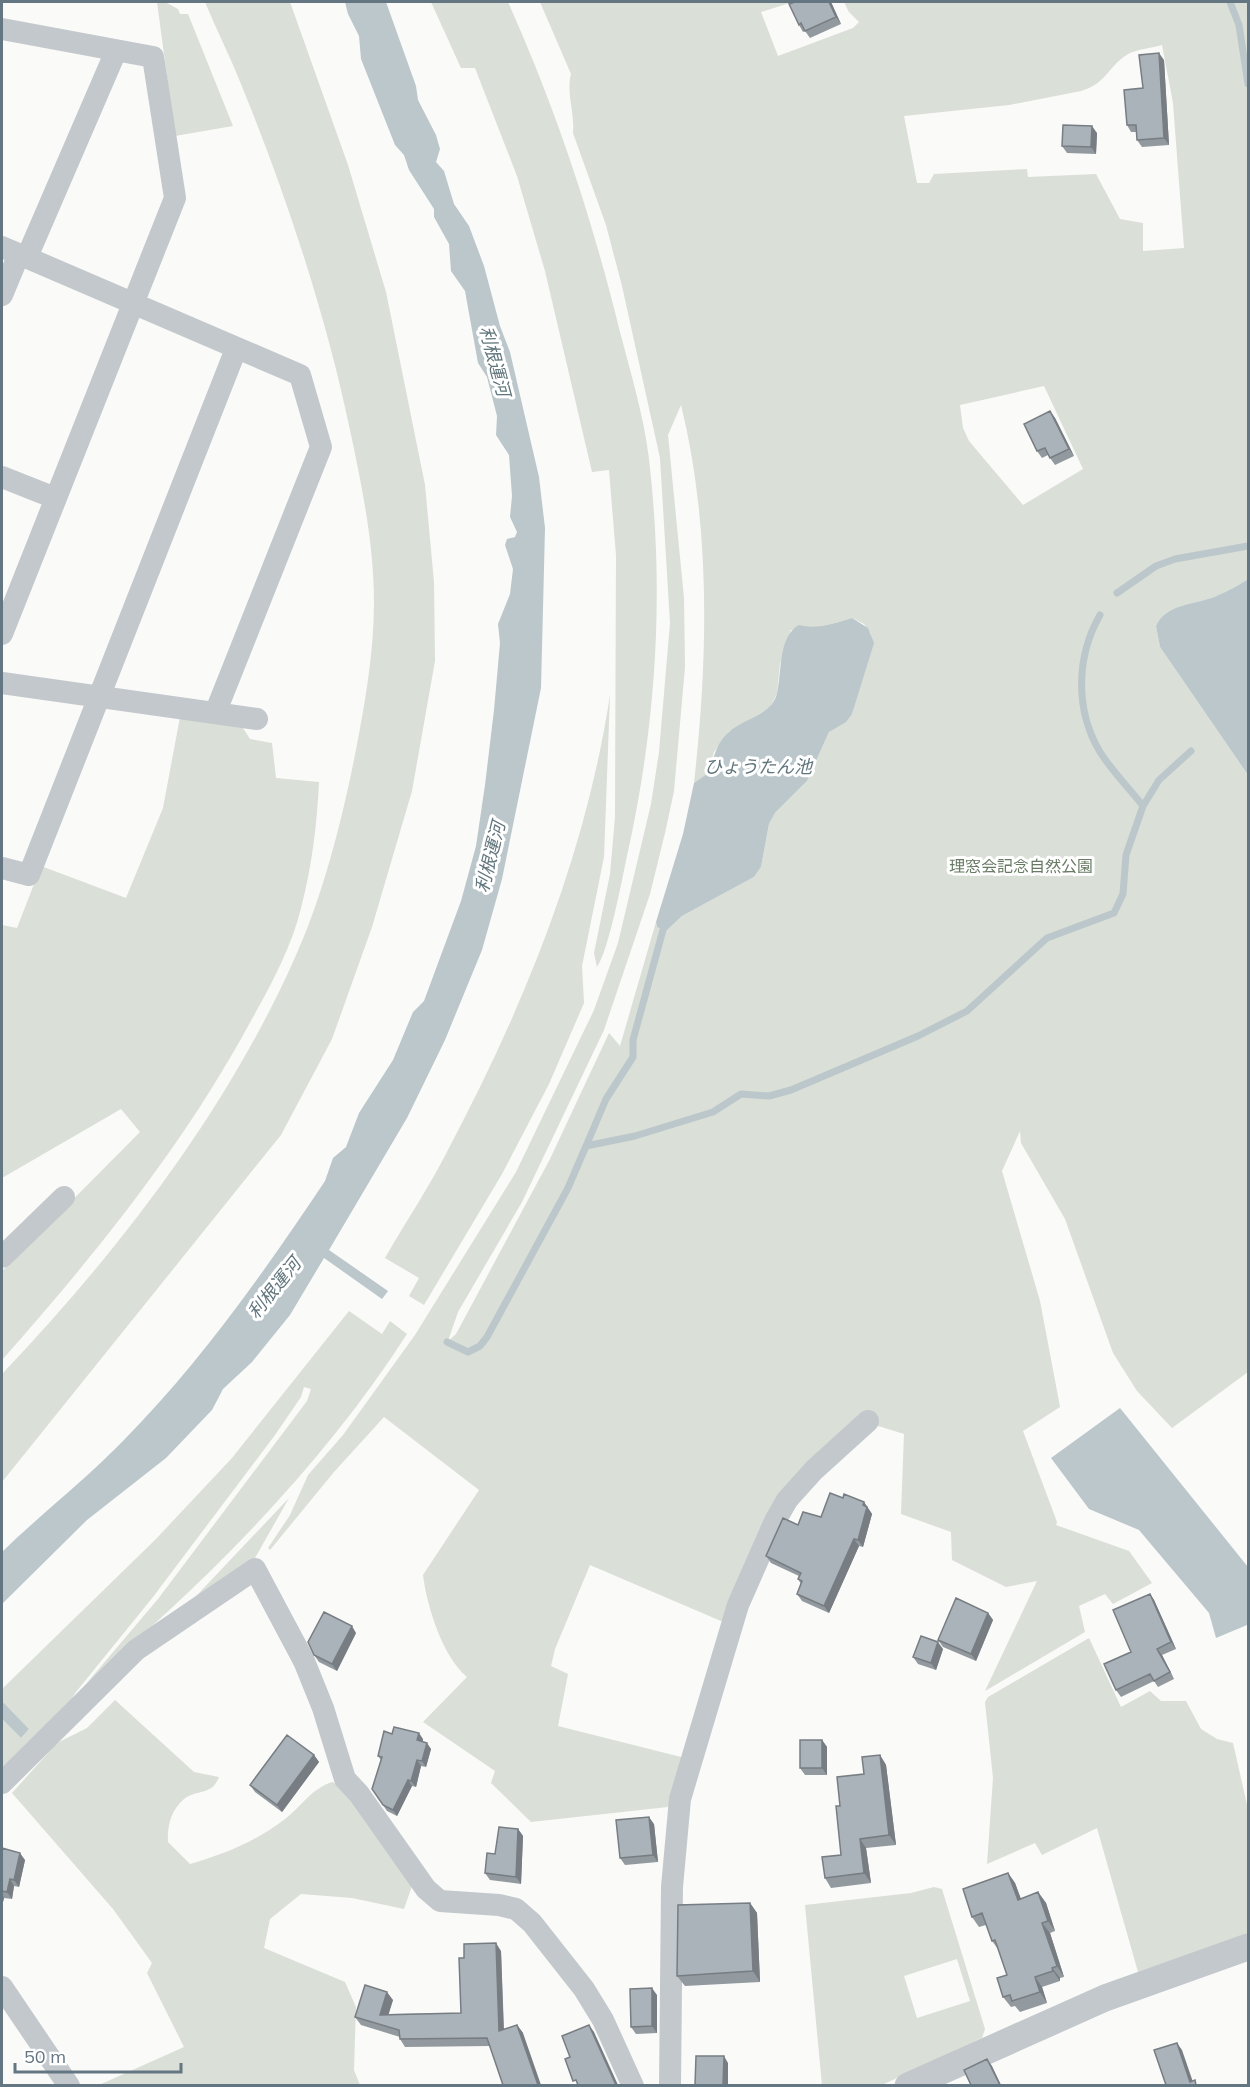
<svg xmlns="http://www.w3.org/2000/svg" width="1250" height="2087" font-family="Mulish,'Noto Sans JP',sans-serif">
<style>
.green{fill:#dadfd7;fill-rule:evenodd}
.water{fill:#bbc7cb}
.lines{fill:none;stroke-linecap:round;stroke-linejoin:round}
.stream{stroke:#bbc7cb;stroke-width:7}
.minor{stroke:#c3c8cc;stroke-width:22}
.tertiary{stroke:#c3c8cc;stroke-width:27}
.wall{fill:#929a9f}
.shaded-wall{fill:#777d82}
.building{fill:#aab3b9;stroke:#777d82;stroke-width:1.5}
.labels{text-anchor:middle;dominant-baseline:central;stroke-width:6;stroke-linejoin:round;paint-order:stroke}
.park-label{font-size:16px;fill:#687a64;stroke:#fff}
.water-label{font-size:18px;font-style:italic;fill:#60757c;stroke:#fff}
</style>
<rect width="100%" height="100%" fill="#fafaf8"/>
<path class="green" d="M157,2H165L178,9L180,14H188L233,126L175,136Z
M205,2H290L348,165L386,292L425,485L434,582L435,661L412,791L372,927L332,1039L281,1135L2,1482V1374C117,1253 224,1115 293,962C322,899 340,828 354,760C364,709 374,655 374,602C374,545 362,486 350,430C326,315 286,194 241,84C230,56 216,29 205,2Z
M431,2H508C556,109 592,218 620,332C631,374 644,417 649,459C664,588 657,715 630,842C624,868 610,949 597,967L594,953L610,874L615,817L616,555L609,470L592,472L545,271L517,176L475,68H461Z
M540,2H793L761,12L778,56L853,28L859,22L849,12L844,2H1248V579C1238,586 1226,592 1214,597C1196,604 1165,604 1156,626L1160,647L1248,775V1372L1172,1428L1137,1391L1113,1353L1065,1219L1021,1143L1020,1131L1002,1171L1040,1301L1060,1407L1023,1431L1057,1522L1056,1525L1129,1551L1152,1583L1113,1604L1105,1594L1079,1606L1085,1632L985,1691L1037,1581L1006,1587L952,1560L951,1532L901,1514L904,1434L862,1421L830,1448L728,1624L590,1565L555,1649L551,1666L568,1674L558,1726L689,1759L677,1806L531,1822L491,1783L495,1771L423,1722L467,1677C442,1656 427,1606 423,1575L479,1490L384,1417L334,1472L270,1550L268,1548L290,1515L308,1475L343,1435L415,1335L516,1172L594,1010L618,943L651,804L659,752L670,623L660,458L622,286L606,225L573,133C575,114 566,92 571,74ZM1162,45L1173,103L1184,248L1143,251V223L1120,219L1096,174L1028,177L1027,169L934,174L929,183H917L904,116L1009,105L1081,91C1107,84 1109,64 1130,53C1139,49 1152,48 1162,45ZM1044,386L1083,469L1023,505L969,441L963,428L960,405ZM681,405C711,527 708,659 694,783L708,773L714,752L730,731L768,709L773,702L777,693L780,664L791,630L821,627L852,618L864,624L871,634L852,714L829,732L807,781L775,813L769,824L761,867L754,877L682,916L666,931L657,927L656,922L620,1046L609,1033L550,1159L456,1334L448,1341L458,1312L522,1202L604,1030L650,894L665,833L674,791L685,667L684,598L668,435Z
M610,695L604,857L582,966L584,1003L549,1084L502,1174L424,1305L409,1296L419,1278L385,1258C406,1221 430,1186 449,1148C524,1006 586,854 610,695Z
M180,717L241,725L250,739L272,743L276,778L319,782C317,824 312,866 301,908C291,950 268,990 247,1028C180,1150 94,1256 2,1360V1271L140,1132L121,1109L2,1178V925L17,928L41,866L126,898L163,808Z
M349,1311L382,1334L390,1321L407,1334C320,1469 207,1581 86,1684L158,1599L307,1401L311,1389L304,1387L301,1397L275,1435L153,1597L76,1692L50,1733L2,1779V1719L21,1738L29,1729L2,1701V1689L155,1540L232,1458Z
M289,1498L251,1565L183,1610Z
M1089,1638L1121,1707L1150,1691L1161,1701H1186L1201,1729L1217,1739L1233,1743L1248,1809V1934L1138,1972L1097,1828L1042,1855L1035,1843L987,1864L993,1778L985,1702L988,1697Z
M115,1700L194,1772L219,1777C212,1796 197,1789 184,1799C171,1810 167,1826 168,1842L190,1864C224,1854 257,1841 285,1819C302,1806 311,1789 332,1782L344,1787L412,1886L404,1909L352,1898L301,1894L270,1919L264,1948L345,1982L356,2007L354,2070L360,2085H99L184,2047L147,1973L152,1963L113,1909L12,1793L57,1743L87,1728Z
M934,1887L942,1889L985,2029L982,2038L882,2085H822L805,1905L911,1893ZM957,1959L970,2001L917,2018L904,1976Z"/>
<path class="water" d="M345,2H386L416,86L418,100L436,135L440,149L436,162L444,171L454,204L469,226L484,266L500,326L510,352L539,477L545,528L541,688L502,879L482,950L445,1040L407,1118L329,1250L388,1291L382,1299L324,1258L290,1315L252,1362L223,1389L212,1410L166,1458L87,1520L2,1604V1552C41,1514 85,1480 123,1441C201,1362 264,1272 325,1181L333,1158L346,1147L359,1113L393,1060L413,1012L424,1001L461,901L476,846L485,785L494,710L500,643L498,624L510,594L513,569L505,545L507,539L515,537L517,532L510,517L512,496L509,455L496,435L497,416L487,377L478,363L465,291L451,271L449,244L434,217V209L409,170L404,155L395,145L361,59L359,36L348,14Z
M1248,579V775L1160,647L1156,626C1165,604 1196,604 1214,597C1226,592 1238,586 1248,579Z
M852,618L868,628L874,643L852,714L846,722L829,732L807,781L775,813L769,824L761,867L754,877L682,916L666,931L657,927L656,922L683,834L694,783L708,773C715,757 715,745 728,733C743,718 772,716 777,693C782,673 778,636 799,625C818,630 834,623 852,618Z
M1120,1408L1248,1567L1247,1625L1216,1638L1209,1613L1139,1530L1089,1509L1051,1458Z
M2,1701L29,1729L21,1738L2,1719Z"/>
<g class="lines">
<path class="stream" d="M1230,2L1239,25L1248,84
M1117,593L1156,566L1175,559L1248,546
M1143,806L1159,780L1191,751
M586,1146L606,1099L633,1057V1040L663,930
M447,1342L468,1352L480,1346L487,1337L568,1188L586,1146L635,1136L713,1112L741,1094L769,1096L791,1090L918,1036L967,1011L1047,938L1114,913L1123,894L1126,855L1143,806C1129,788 1112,771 1100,752C1075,710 1076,657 1100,615"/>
<path class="minor" d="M2,29L153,57L175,198L2,634
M2,247L300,375L321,447L216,711
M27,257L116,51
M2,295L19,254
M2,477L55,498
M2,683L257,719
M2,868L29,875L236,349
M2,1257L64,1197
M2,1783L136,1650L255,1569L304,1661L323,1708L345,1779L359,1794L426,1889L440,1901L499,1905L516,1909L532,1923L584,1989L603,2020L633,2086
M2,1987L69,2086
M670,2086L672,1887L680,1799L738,1605L775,1521L787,1500L814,1470L868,1421"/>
<path class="tertiary" d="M908,2086L1105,1998L1248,1947"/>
</g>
<path class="wall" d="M795,2H831L841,24L810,38L805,31L803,32L799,25Z
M1164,60L1169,145L1142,147L1137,140V132H1131L1127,125L1143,88Z
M1097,133L1096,154L1067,153L1062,146Z
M1050,411L1055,418L1074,456L1055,465L1048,455L1042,458L1037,451Z
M843,1498L864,1502L872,1514L863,1547L859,1546L829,1613L802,1601L797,1594L801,1584L798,1579L799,1576L771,1563L766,1556L798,1525L821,1517Z
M1150,1594L1154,1600L1176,1649L1162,1655L1174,1679L1158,1687L1154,1681L1121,1697L1116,1690L1131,1652Z
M988,1613L993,1620L976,1661L943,1647L938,1640Z
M356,1633L337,1671L319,1662L314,1655Z
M943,1649L936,1670L918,1664L913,1657Z
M392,1734L423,1739V1742L431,1749L426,1767L421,1766L416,1787L412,1786L397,1816L387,1811L372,1789L381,1760L378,1756Z
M822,1740L827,1747V1775H805L800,1768Z
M314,1755L319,1762L282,1812L255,1792L250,1785Z
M880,1755L886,1765L896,1845L866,1848L871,1883L831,1888L825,1878L841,1855L840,1806L864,1774Z
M654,1824L658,1862L625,1865L620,1858Z
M518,1829L523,1836L521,1884L490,1880L485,1873Z
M2,1848L25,1860L19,1887L14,1886L12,1899L4,1898L3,1902H2Z
M1008,1873L1015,1883L1021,1899L1038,1892L1046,1903L1055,1931L1050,1933L1064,1977L1060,1978V1981L1042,1987L1047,2003L1020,2012L1015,2006L1011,2007L1003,1997L1007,1975L998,1949L992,1941L986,1925L979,1927L972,1917Z
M750,1903L757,1913L760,1982L685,1986L677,1976Z
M501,1951L504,2029L517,2025L523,2033L490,2046L405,2047L400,2039V2037L361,2025L355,2017L393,2000L388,2014L461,2013L464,1958Z
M657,1995V2033L636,2034L631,2027Z"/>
<path class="shaded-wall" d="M829,2H831L841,24L836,17Z
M1159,53L1164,60L1169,145L1164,138Z
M1092,126L1097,133L1096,154L1091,147Z
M1050,411L1055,418L1074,456L1069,449Z
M864,1502L872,1514L863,1547L858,1540L863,1505Z
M854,1539L859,1546L829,1613L824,1606Z
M1150,1594L1154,1600L1176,1649L1171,1642Z
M988,1613L993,1620L976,1661L971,1654Z
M352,1626L356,1633L337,1671L332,1664Z
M938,1642L943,1649L936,1670L931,1663Z
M1157,1649L1162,1655L1174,1679L1170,1672Z
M419,1733L423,1739L422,1747L417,1740Z
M822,1740L827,1747V1775L822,1768Z
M427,1743L431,1749L426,1767L422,1761Z
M314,1755L319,1762L282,1812L277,1805Z
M880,1755L886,1765L896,1845L889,1835Z
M417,1760L421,1766L416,1787L411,1781Z
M408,1780L412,1786L397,1816L393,1810Z
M649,1817L654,1824L658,1862L653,1855Z
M518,1829L523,1836L521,1884L516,1877Z
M860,1839L866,1848L871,1883L864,1873Z
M20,1853L25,1860L19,1887L14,1880Z
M1008,1873L1015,1883L1025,1910L1018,1900Z
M10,1879L14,1886L12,1899L7,1892Z
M1038,1892L1046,1903L1055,1931L1048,1921Z
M2,1894L4,1898L3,1902L2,1900Z
M750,1903L757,1913L760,1982L753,1971Z
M1042,1923L1050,1933L1064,1977L1057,1966Z
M496,1943L501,1951L504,2040L499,2031Z
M1052,1968L1060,1978V1981L1053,1971Z
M1035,1977L1042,1987L1047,2003L1040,1992Z
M652,1988L657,1995V2033L652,2026Z
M387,1992L393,2000L386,2023L380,2015Z
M517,2025L523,2033L541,2085H538Z
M589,2025L594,2032L618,2085H616Z
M1177,2043L1182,2050L1194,2085L1190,2082Z
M724,2056L728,2063V2085H723Z
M987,2059L992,2066L1001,2085H1000Z"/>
<path class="building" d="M795,2H829L836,17L805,31L801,23L799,25L789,4Z
M1159,53L1164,138L1137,140L1136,125H1127L1124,90L1143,88L1139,55Z
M1063,125L1092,126L1091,147L1062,146Z
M1050,411L1069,449L1050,458L1045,448L1037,451L1024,424Z
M830,1493L843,1498L844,1494L864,1502L863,1505L867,1507L858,1540L854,1539L824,1606L797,1594L802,1581L798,1579L801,1573L766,1556L783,1518L798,1525L803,1512L821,1517Z
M1150,1594L1171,1642L1157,1649L1170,1672L1154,1681L1150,1674L1116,1690L1104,1664L1131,1652L1113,1610Z
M956,1598L988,1613L971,1654L938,1640Z
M324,1612L352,1626L332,1664L314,1655L308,1642Z
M921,1636L938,1642L931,1663L913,1657Z
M394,1727L419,1733L417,1740L427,1743L422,1761L417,1760L411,1781L408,1780L393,1810L383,1805L372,1789L382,1757L378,1756L384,1731L392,1734Z
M287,1735L314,1755L277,1805L250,1785Z
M800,1740H822V1768H800Z
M880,1755L889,1835L860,1839L864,1873L825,1878L822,1857L841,1855L836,1806H840L837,1777L864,1774L862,1757Z
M649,1817L653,1855L620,1858L616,1820Z
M499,1827L518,1829L516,1877L485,1873L487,1853L495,1854Z
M2,1848L20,1853L14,1880L10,1879L7,1892L2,1891Z
M1008,1873L1018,1900L1038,1892L1048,1921L1042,1923L1057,1966L1052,1968L1053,1971L1035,1977L1040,1992L1012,2001L1010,1995L1003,1997L997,1978L1007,1975L995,1940L992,1941L982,1913L972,1917L963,1889Z
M750,1903L753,1971L677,1976L678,1905Z
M496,1943L499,2031L517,2025L538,2085H503L487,2038L400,2039L399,2030L355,2017L365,1985L387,1992L380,2015L461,2013L459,1958H464V1944Z
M652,1988V2026L631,2027L630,1989Z
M589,2025L616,2085H617H578L576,2080L573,2081L565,2059L570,2057L562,2036Z
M1177,2043L1190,2082L1195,2080L1196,2085H1166L1154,2050Z
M696,2056H724L723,2085H695Z
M987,2059L1000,2085H971L964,2070Z"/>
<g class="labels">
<g class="park-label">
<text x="1021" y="866">理窓会記念自然公園</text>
</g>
<g class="water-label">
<text transform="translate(495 361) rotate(75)">利根運河</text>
<text x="758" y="766">ひょうたん池</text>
<text transform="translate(490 857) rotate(-76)">利根運河</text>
<text transform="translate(274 1288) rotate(-51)">利根運河</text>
</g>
</g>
<rect width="1250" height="2087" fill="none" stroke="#657683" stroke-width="6"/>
<path d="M15 2063v9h166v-9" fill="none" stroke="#657683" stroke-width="3"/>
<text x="24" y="2063" font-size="18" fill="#657683" stroke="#ffffff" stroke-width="4.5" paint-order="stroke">50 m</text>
</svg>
